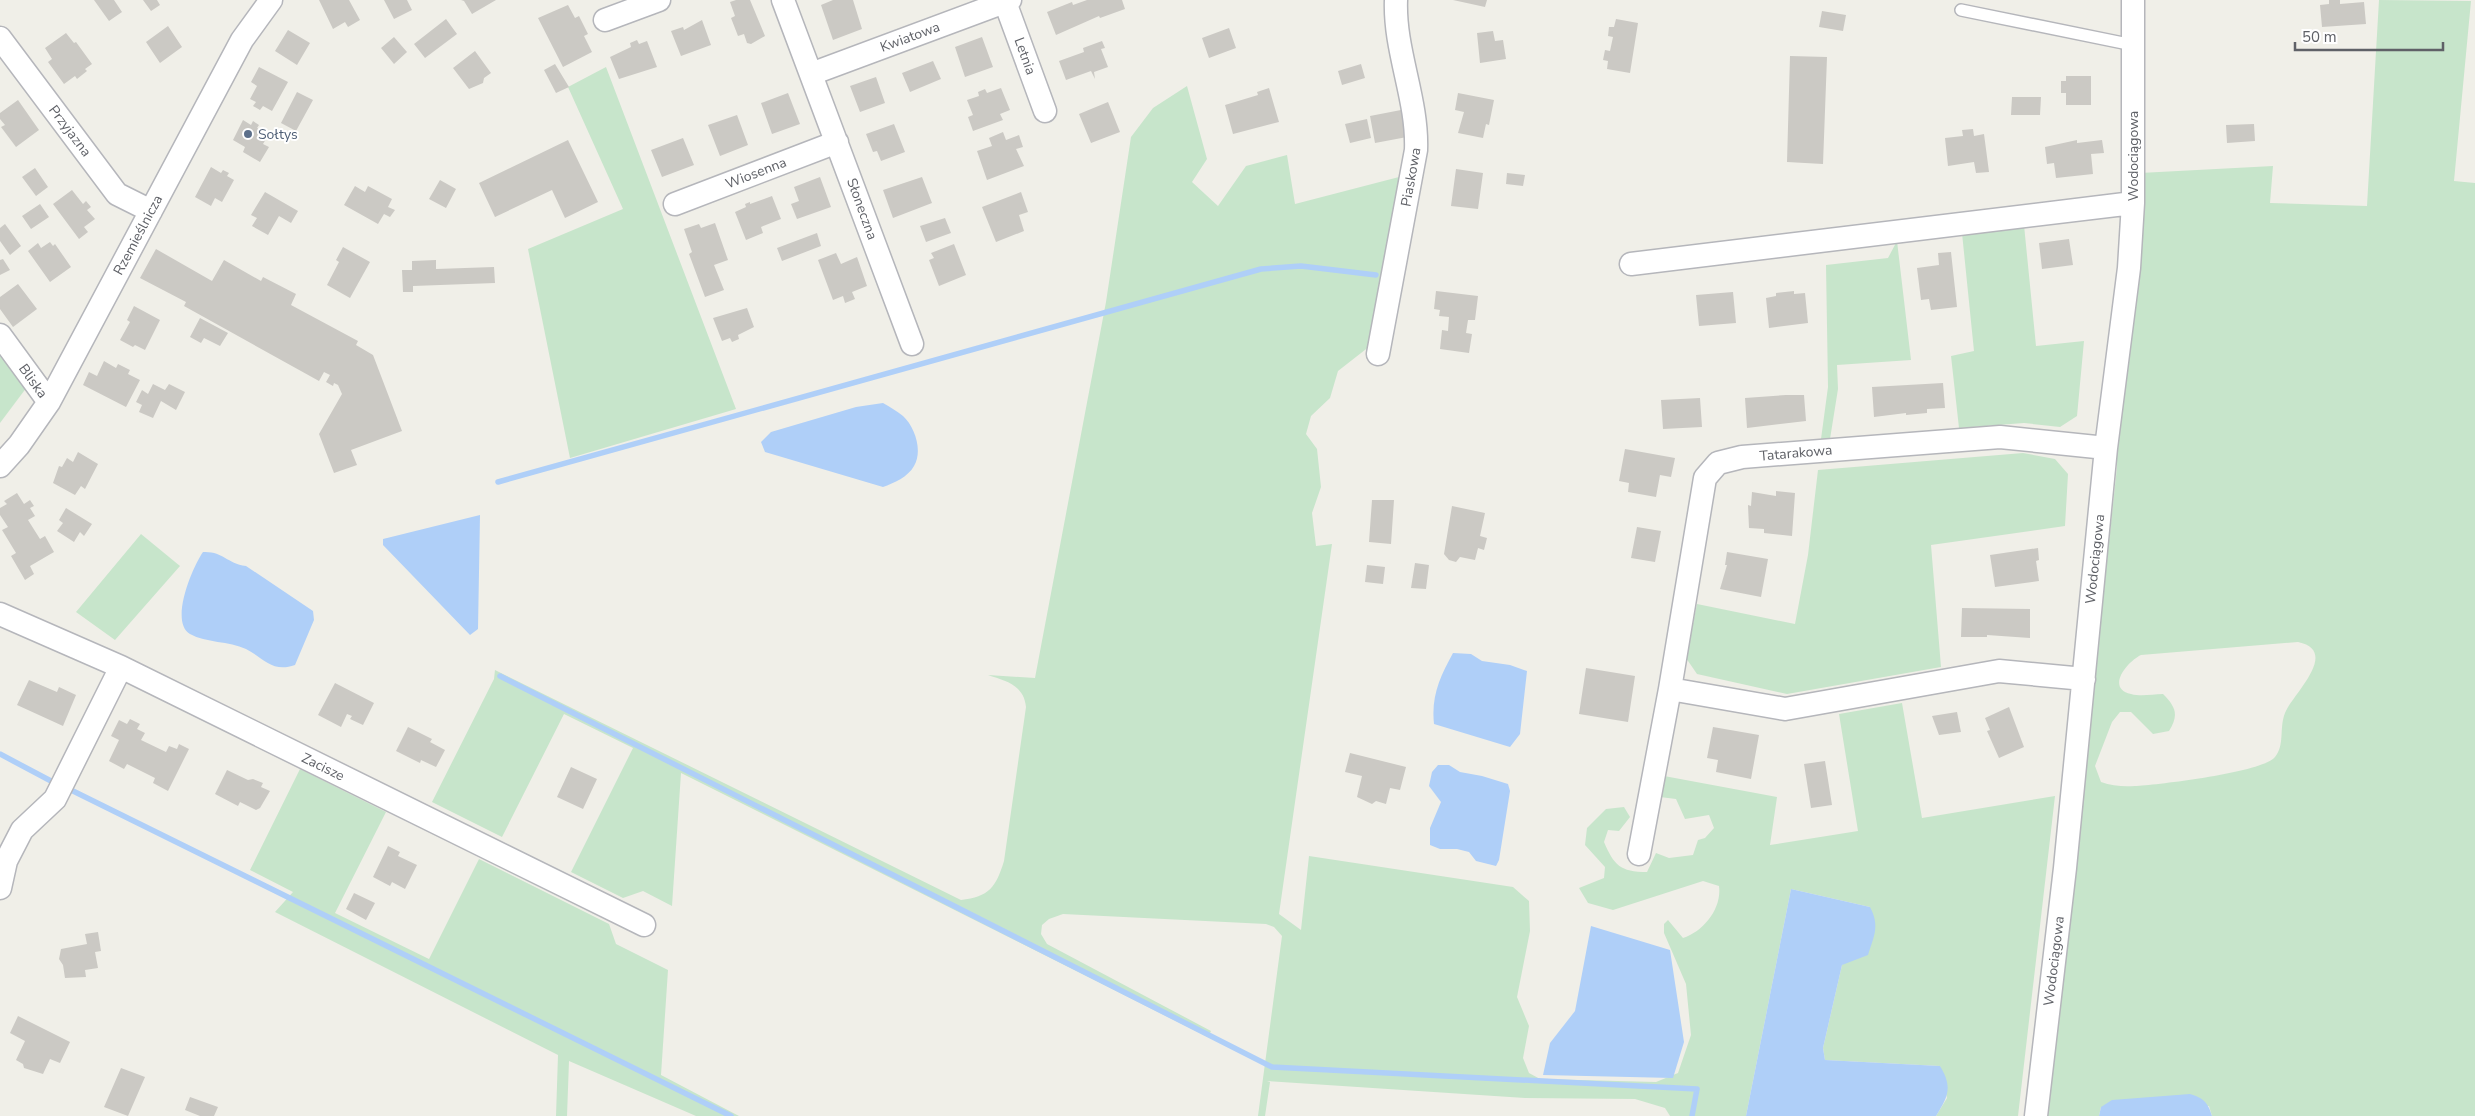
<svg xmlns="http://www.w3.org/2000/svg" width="2475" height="1116" font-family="'Nunito Sans',sans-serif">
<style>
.green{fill:#c7e5cb;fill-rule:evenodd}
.water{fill:#afcff8}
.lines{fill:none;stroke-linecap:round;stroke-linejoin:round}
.stream{stroke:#afcff8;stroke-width:5.5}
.building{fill:#cbc9c4}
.lane-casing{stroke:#b5b6bb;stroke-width:14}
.street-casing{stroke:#b5b6bb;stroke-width:25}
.lane{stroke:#fff;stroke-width:11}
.street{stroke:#fff;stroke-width:22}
.service-dot{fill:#5c6f8a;stroke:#fff;stroke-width:2}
.labels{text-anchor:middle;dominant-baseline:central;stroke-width:4;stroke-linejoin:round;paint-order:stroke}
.street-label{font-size:14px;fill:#5f6167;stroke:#fff}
.service-label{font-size:14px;fill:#4e5e75;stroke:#fff;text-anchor:start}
</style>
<rect width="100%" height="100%" fill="#f0efe8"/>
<path class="green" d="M2379,0L2471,1L2454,181L2475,183V1116H2212L2209,1106L2101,1107L2099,1116H2048L2117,467V435L2140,173L2273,166L2270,203L2367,206ZM2298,642C2341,651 2292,695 2285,713C2279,728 2285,745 2275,757C2264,772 2158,785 2135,786C2124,787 2112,786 2101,782L2095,766L2112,722L2120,712H2131L2153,734L2169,731C2179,715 2176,707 2163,694C2152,694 2142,697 2131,694C2105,688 2128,661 2141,655Z
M606,67L736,409L570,458L528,249L623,209L568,87Z
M1187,86L1207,159L1192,182L1218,206L1246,166L1287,155L1295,204L1399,177L1370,346L1338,371L1330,398L1311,416L1306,434L1317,449L1321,487L1312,513L1316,546L1332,544L1279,914L1301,930L1309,856L1513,887L1529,901L1530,931L1517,997L1529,1026L1523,1058L1529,1073L1540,1079L1656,1082L1678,1073L1691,1035L1686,984L1664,933V924L1668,920L1683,938C1704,931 1722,908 1719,886L1703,881L1613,910L1588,903L1579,888L1604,878L1605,867L1585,845L1587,828L1606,809L1624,807L1630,817L1619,831L1608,830L1604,842C1614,865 1620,872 1647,872L1656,853L1669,858L1693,855L1698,840L1705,838L1714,828L1709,815L1685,819L1676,799L1660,797L1664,776L1777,797L1770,845L1858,831L1839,714L1902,703L1922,818L2055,796L2018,1116H1936L1947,1098L1940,1066L1825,1060L1823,1048L1842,965L1870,907L1791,889L1746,1116H1670L1665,1108L1635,1099L1525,1098L1267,1081L1270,1082L1265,1116H1258L1282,936L1274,927L1266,924L1063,914L1049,919L1042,925L1041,934L1047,944L1211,1031L1208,1037L681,773L672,906L643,891L623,898L571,872L633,748L564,714L502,837L432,802L494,679L495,670L961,900C989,897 996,887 1004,861L1026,707C1024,685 1006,681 988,675L1035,678L1106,302L1131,137L1153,108Z
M2024,225L2036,346L2084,341L2077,416L2060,427L2024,423L1959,428L1951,356L1974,351L1962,233Z
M1897,241L1911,360L1837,365L1838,389L1830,439H1821L1828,387L1826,265L1888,258Z
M0,351L27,387L0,423Z
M2023,453L2055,459L2068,474L2065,526L1931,545L1941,667L1787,694L1697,674L1686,658L1697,604L1795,624L1808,555L1818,470Z
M141,534L180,566L115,640L76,612Z
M300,769L386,812L335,913L429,959L479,859L609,924L616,944L668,970L661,1075L739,1116H696L569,1061L567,1116H556L558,1055L275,912L293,892L250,870Z"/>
<path class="water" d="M883,403C890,407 897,411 903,416C915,427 923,451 914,466C908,477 894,483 883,487L765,452L761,442L771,432L856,407Z
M480,515L478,629L470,635L383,545V539Z
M203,552C223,551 226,563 246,566L313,611L314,620L295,665C272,673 264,658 246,649C229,641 206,643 190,634C169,622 193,566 203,552Z
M1453,653L1471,654L1482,661L1510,665L1527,671L1520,734L1510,747L1434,724C1431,696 1440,677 1453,653Z
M1438,765H1449L1460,772L1482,776L1508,784L1510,791L1499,860L1496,866L1476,861L1469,852L1457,849H1440L1430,845V828L1441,802L1429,786L1432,772Z
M1791,889L1870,907C1880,926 1874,936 1868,955L1842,965L1823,1048L1825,1060L1940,1066C1953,1087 1948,1097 1936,1116H1746Z
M1591,926L1670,950L1684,1042L1673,1078L1543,1075L1550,1043L1575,1011Z
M2190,1094C2203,1098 2208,1102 2212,1116H2099L2101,1107L2112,1100Z"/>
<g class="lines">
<path class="stream" d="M498,482L1261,269L1301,266L1376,275
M500,676L1272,1067L1697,1089L1692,1116
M0,754L51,781
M71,790L731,1116"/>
</g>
<path class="building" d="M94,0H114L122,12L109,21Z
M143,0H157L160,5L151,11Z
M319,0H349L360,20L348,27L345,22L333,29Z
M384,0H407L412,10L394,19Z
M461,0H496L472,14L464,1Z
M736,0H750L765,36L751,44L747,43L744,34L738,36L731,18L735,16L730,2Z
M833,0H853L862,29L833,40L821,5Z
M1087,0H1122L1125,9L1100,18L1099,16L1056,35L1047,12L1072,2L1073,5Z
M1453,0H1487L1485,7Z
M2329,0H2340V4L2364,2L2366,24L2322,27L2320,5L2329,4Z
M568,5L575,18L579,16L588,34L584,36L592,52L563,67L538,18Z
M1822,11L1846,15L1843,31L1819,27Z
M446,19L457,34L425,58L414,44Z
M1616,19L1638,23L1630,73L1607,69L1608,61L1603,60L1605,50L1610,51L1613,37L1608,36L1609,27H1614Z
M702,20L711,45L681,56L671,31L683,27L684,30Z
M168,26L182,47L160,63L146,42Z
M1229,28L1236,48L1209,58L1202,38Z
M288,30L310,43L297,65L275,51Z
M1493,31L1495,41L1503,40L1506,59L1480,63L1477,33Z
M66,33L74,43L76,42L92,64L85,69L87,71L77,79L75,76L64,84L48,62L52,59L45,48Z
M394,37L407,52L394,64L381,48Z
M982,37L993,67L965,77L955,47Z
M637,40L639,44L647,41L657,67L619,79L610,57L631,47L630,43Z
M1102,41L1105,48L1101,49L1108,67L1094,72L1095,79L1091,71L1066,80L1059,61L1084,52L1083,48Z
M475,51L491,73L484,78L483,83L469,89L453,68Z
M1790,56L1827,57L1823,164L1787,162Z
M933,61L941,79L910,92L902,73Z
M555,64L569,87L556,93L544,70Z
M1361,64L1365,78L1342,85L1338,71Z
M259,67L288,82L272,111L263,106L260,110L253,106L256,102L250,99L257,86L251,82Z
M2066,76H2091V105H2066V93H2061V81H2066Z
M876,77L885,103L860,112L850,86Z
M1001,88L1010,110L1000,114L1003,120L973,131L968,117L973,115L967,100L979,96L978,92L985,89L987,93Z
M1269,88L1279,122L1233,134L1225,105L1258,95L1257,92Z
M297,92L313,100L296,131L281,123Z
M788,93L800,124L772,134L761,103Z
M1458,93L1494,100L1489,125L1486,124L1483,138L1458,133L1464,112L1455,110Z
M2012,97H2041L2040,115H2011Z
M18,100L39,130L16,147L1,127L5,125L0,119V113Z
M1108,102L1120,132L1091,143L1079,114Z
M1401,110L1407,137L1375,143L1370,116Z
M737,115L748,145L720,156L708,125Z
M1367,119L1371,138L1350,143L1345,124Z
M243,120L251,125L253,121L259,125L257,128L269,134L263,144L269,147L260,162L243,152L245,147L233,140Z
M894,124L905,152L881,161L877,151L873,152L866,134Z
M2254,124L2255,141L2227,143L2226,125Z
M1973,129L1974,136L1984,134L1989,172L1976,173L1974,162L1948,166L1945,138L1963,136L1962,130Z
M1003,132L1006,140L1019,135L1023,147L1016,149L1024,166L987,180L977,151L992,146L989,138Z
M683,138L694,165L662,177L651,150Z
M568,140L598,202L565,218L552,190L495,217L479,183Z
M2077,140V143L2102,140L2104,153L2091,154L2093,174L2056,178L2054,163L2047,164L2045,147Z
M211,167L221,173L223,170L229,173L227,176L234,180L222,202L215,198L211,206L195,197Z
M35,168L48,187L36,196L22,177Z
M1456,169L1483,173L1478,209L1451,206Z
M1507,173L1525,175L1523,186L1506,184Z
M820,177L831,207L797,219L791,204L799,201L794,187Z
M922,177L932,203L893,218L883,190Z
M440,180L456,189L446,208L429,199Z
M355,186L365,192L368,186L392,199L388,207L395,210L390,217L384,214L378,224L344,205Z
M72,190L83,204L86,201L91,207L87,210L95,219L84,227L88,232L79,239L53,204Z
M265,192L298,211L291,223L279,216L268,235L252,226L257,218L251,215Z
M1021,192L1028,212L1019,215L1024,231L996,242L982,207Z
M772,196L781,219L761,227L763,233L746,240L735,212L746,207L745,204L750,202V204Z
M40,204L49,217L31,229L22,216Z
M945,218L951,233L926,242L920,226Z
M715,223L728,260L714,265L724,290L705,297L689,254L692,252L684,229L699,224L701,228Z
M5,224L21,246L10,255L0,241V228Z
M817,233L821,246L782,261L777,248Z
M2069,239L2073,265L2042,269L2039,243Z
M50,242L53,246L55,244L71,267L50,282L28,251L38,243L41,248Z
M954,244L966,275L939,286L929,260L934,258L931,253Z
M343,247L370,262L350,298L327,285L339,262L336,260Z
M156,249L212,281L224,260L261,281L263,277L296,294L291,305L358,341L356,345L373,355L402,431L351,450L357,465L334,473L319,434L342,394L338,385L334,383L333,386L326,382L330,375L324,372L319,381L184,306L186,302L140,278Z
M1951,252L1957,307L1931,310L1929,299L1921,300L1917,268L1939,265L1938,253Z
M836,253L841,264L857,257L867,286L852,292L855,299L845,303L843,296L833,300L818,260Z
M3,259L10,270L0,275V260Z
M436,260V269L494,267L495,283L413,286V292H403L402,270H412V261Z
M18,284L37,309L13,327L0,309V297Z
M1436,291L1478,296L1475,320H1468L1466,333L1472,334L1469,353L1440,349L1442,330L1448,331L1449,317L1439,316L1440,310L1434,309Z
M1794,291V294L1805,293L1808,323L1769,328L1766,298L1776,296V293Z
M1733,292L1736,323L1699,326L1696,295Z
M134,306L160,320L145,350L135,345L133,347L120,340L130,322L127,320Z
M747,308L754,327L738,335L739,339L732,342L730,338L722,341L713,318Z
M200,318L228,333L220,346L204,338L201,343L190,337Z
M104,361L116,368L118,364L130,370L128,374L140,380L126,407L83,385L89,372L97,376Z
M1943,383L1945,408L1927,409V413L1906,415V413L1874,417L1872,387Z
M153,384L165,390L169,384L185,392L176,410L161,401L153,418L139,412L142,405L136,402L142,390L148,394Z
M1786,395H1804L1806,421L1747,428L1745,398Z
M1700,398L1702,427L1663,429L1661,400Z
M1625,449L1675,458L1671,477L1660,475L1656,497L1628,492L1629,483L1619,481Z
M78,452L98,464L85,489L81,486L75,495L53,483L59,466L62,467L67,458L73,462Z
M1776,491L1795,493L1792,536L1764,533V529L1749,528L1748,505L1751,506L1752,492L1776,496Z
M17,493L24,504L30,500L34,506L30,508L35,516L28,520L40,539L45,536L54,552L30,566L34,574L25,580L11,556L16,553L2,530L8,527L0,515V508L7,504L4,501Z
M1372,500H1394L1391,544L1369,542Z
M1452,506L1485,513L1480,536L1487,538L1484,550L1478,548L1475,560L1460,557L1456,562L1449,560L1444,554Z
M66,508L92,524L84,536L80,532L74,542L57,531L63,523L59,520Z
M1637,527L1661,531L1655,562L1631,558Z
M2038,548L2039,560L2036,561L2039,581L1995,587L1990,555Z
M1727,552L1768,559L1761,597L1720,589L1727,565H1725Z
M1415,563L1429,565L1426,589L1411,588Z
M1367,565L1385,567L1383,584L1365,582Z
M1962,608L2030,609V638L1987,635V637H1961Z
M1586,668L1635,676L1628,722L1579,714Z
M29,680L57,692L59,687L76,695L63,726L17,705Z
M335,683L374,703L363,725L350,719L352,716L347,714L341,727L318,715Z
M2009,707L2024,747L1999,758L1987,731L1990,730L1985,718Z
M1957,712L1961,732L1939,735L1932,716Z
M130,719L140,724L137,729L145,733L141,740L166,752L169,746L177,749L179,744L189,749L168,791L153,783L155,778L127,764L124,769L109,761L119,740L111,736L119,720L127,724Z
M408,727L432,739L430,742L445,750L436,767L421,760L420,763L396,751Z
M1713,727L1759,735L1751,779L1716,772L1718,760L1707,758Z
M1350,753L1406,767L1400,790L1390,788L1386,804L1376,801L1372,804L1357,797L1362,776L1345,772Z
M1825,761L1832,805L1811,808L1804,764Z
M571,767L597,779L583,809L557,797Z
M227,770L248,780L253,779L263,783L261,787L270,791L260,808L256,810L240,802L238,806L215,794Z
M388,846L400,852L398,856L417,865L405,889L392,882L390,886L373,877Z
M354,893L375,903L366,920L346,909Z
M98,932L101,951L95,952L98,968L85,970L86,977L65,978L63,965L59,959L61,949L87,944L85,934Z
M18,1016L70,1042L60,1063L50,1059L43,1074L24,1068L23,1064L16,1060L25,1041L10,1033Z
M121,1068L145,1077L128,1116L104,1107Z
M190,1097L218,1107L214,1116H200L185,1110Z"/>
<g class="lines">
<g class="lane-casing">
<path id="lane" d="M1961,10L2133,45"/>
</g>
<g class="street-casing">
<path id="street" d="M783,0L912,344
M1005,2L1045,111
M605,20L659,0
M0,38L117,194L151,211
M811,74L1010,0
M675,204L837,142
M1631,264L2133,203
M0,335L49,402
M1378,354L1416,150C1418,99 1394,51 1396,0
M0,466L19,445L49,402L242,40L271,0
M0,614L121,667L644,925
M1670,689L1785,709L1999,671L2084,679
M1639,854L1670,689L1705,478L1718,463L1742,457L2000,437L2106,448
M0,888L6,861L22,830L55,799L121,667
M2036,1116L2065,868L2106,448L2129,268L2133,203V0"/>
</g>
<use href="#lane" class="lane"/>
<use href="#street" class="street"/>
</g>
<circle class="service-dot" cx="248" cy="134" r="5"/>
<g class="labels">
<g class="street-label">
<text transform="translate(910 37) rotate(-20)">Kwiatowa</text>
<text transform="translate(1025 56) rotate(70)">Letnia</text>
<text transform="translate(70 131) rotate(53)">Przyjazna</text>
<text transform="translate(2133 156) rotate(-90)">Wodociągowa</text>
<text transform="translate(756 173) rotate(-21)">Wiosenna</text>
<text transform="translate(1411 177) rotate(-80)">Piaskowa</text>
<text transform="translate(862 209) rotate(70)">Słoneczna</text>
<text transform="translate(138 235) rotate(-62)">Rzemieślnicza</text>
<text transform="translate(33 381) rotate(54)">Bliska</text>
<text transform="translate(1796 453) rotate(-5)">Tatarakowa</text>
<text transform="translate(2095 559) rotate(-84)">Wodociągowa</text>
<text transform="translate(323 767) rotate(26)">Zacisze</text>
<text transform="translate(2054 961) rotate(-83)">Wodociągowa</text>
</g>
<g class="service-label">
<text x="258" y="134">Sołtys</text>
</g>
</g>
<path d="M2295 42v8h148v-8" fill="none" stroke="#5f6167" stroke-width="2.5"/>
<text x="2302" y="42" font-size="15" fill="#5f6167" stroke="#ffffff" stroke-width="4" paint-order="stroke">50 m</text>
</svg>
